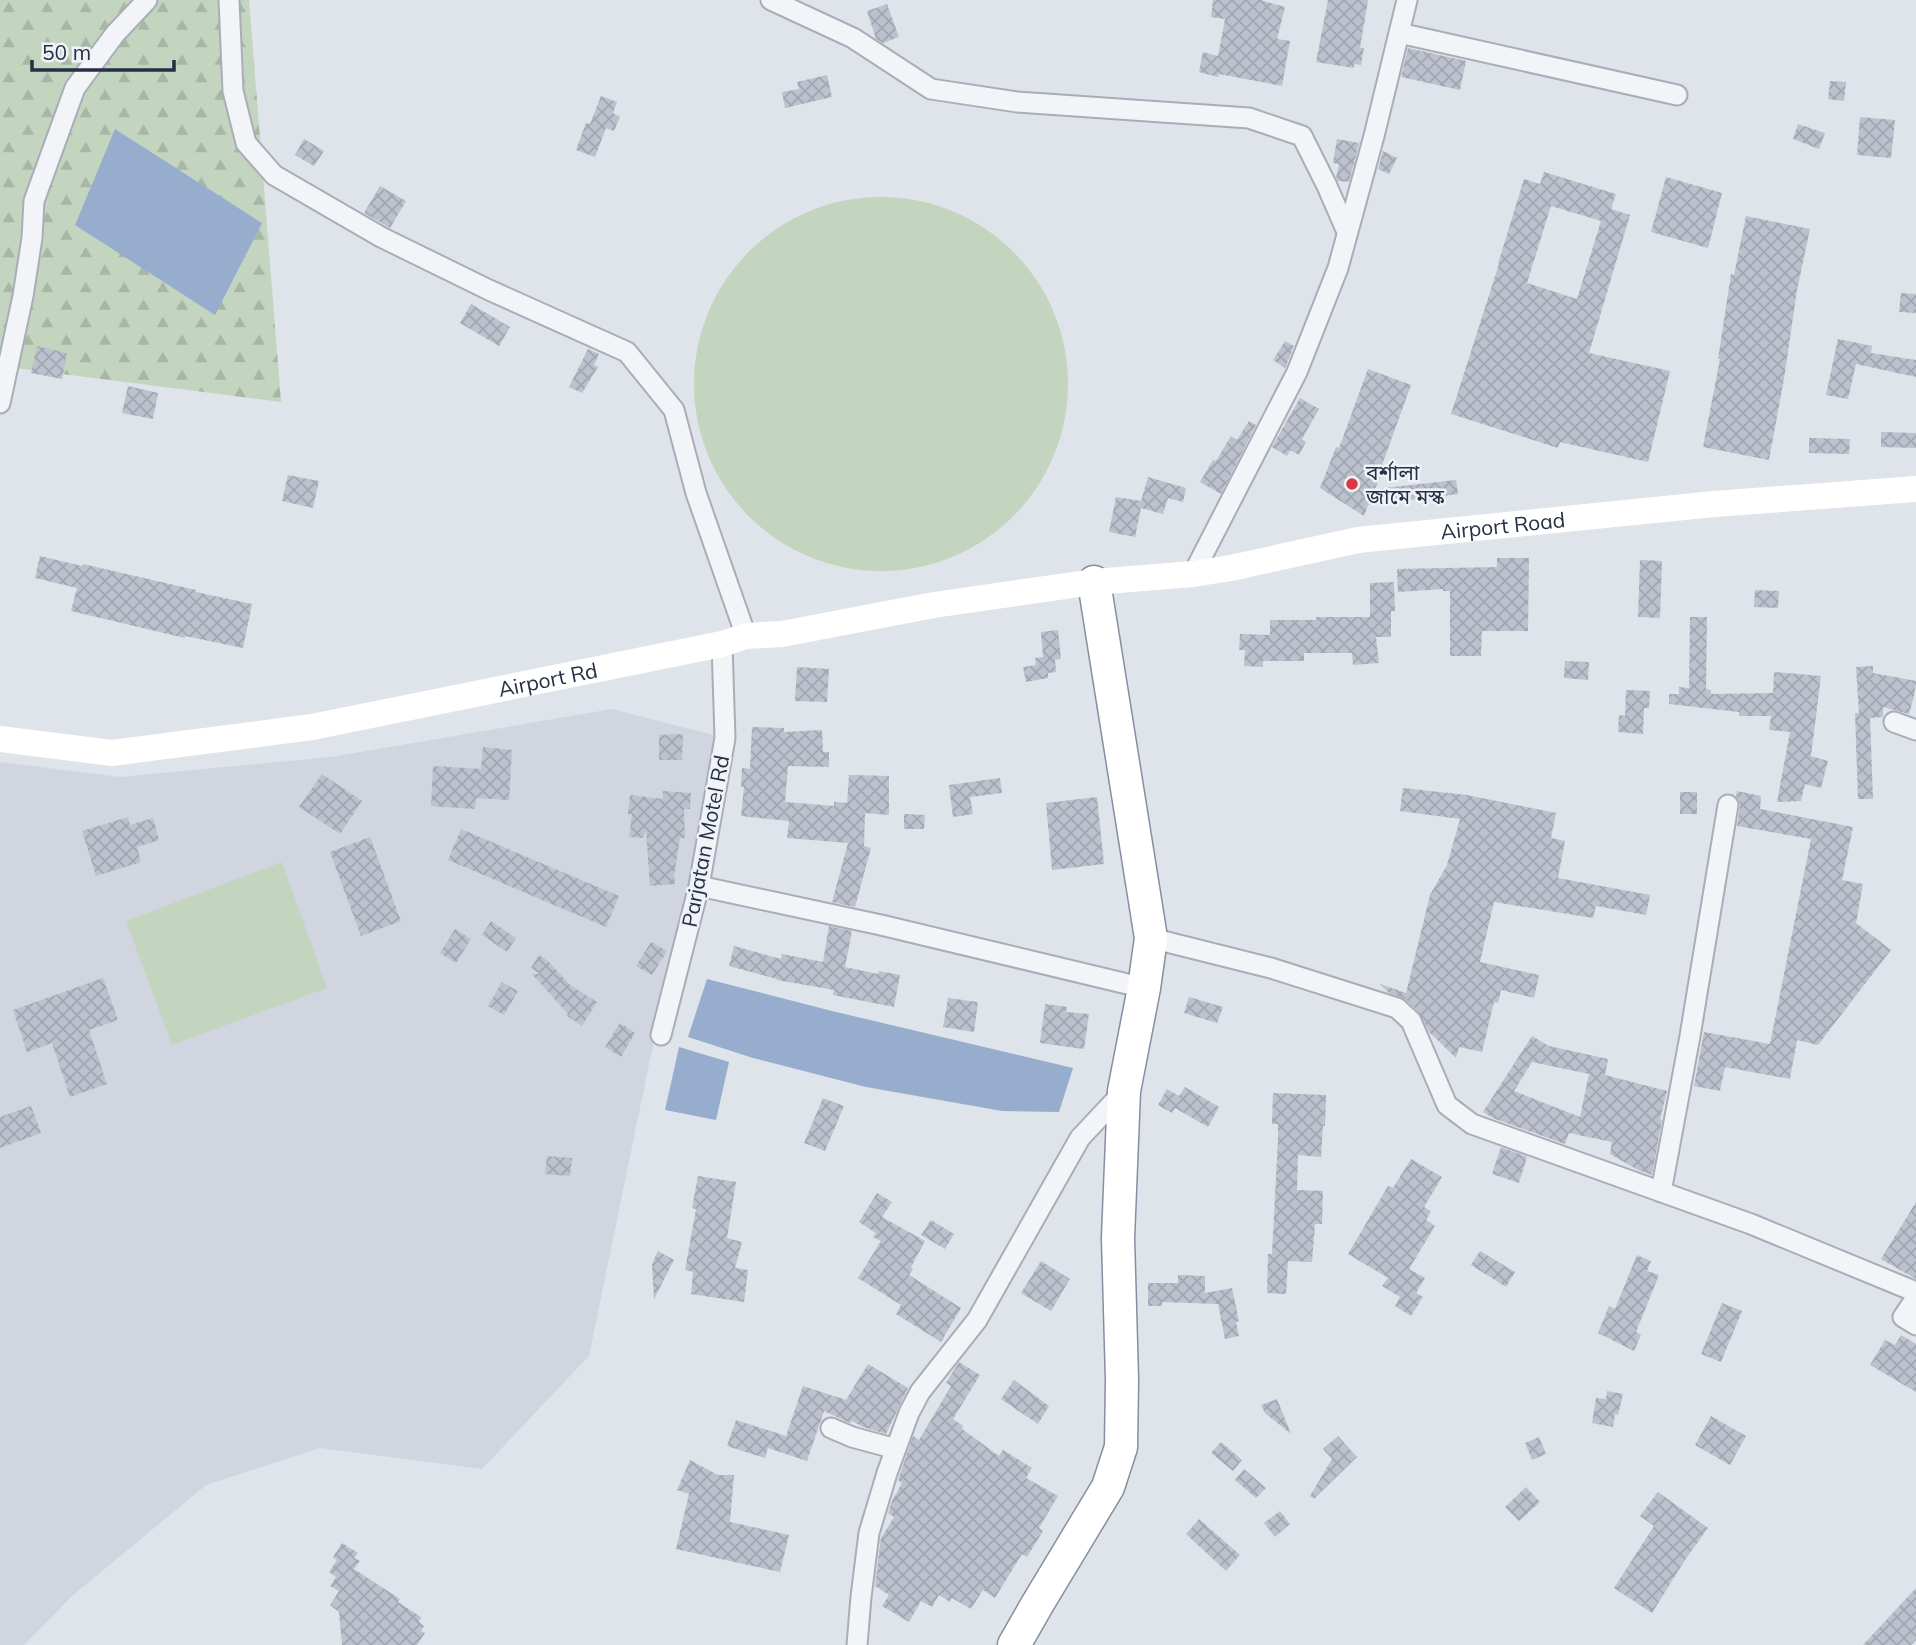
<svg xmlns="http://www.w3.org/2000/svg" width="1916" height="1645" font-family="Mulish,'Noto Sans Bengali',sans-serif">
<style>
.built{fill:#d1d5df}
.grass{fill:#c3d5bf}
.forest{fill:url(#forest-firs)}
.water{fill:#96adce}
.building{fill:url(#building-cross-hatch);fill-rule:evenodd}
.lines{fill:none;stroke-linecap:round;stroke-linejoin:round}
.minor-casing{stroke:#a8adb8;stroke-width:23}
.trunk-casing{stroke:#858ea2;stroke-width:35}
.minor{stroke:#f3f4f8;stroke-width:19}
.secondary{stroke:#fff;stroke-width:26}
.trunk{stroke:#fff;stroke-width:32}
.poi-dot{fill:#dc3743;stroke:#eff2f7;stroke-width:2.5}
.labels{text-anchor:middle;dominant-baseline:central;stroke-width:5;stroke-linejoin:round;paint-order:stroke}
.poi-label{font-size:21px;fill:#262f43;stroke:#eff2f7;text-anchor:start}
.street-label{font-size:21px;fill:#262f43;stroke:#eff2f7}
</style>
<defs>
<pattern id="forest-firs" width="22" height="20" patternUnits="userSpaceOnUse" patternTransform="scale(1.75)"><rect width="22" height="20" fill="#c3d5bf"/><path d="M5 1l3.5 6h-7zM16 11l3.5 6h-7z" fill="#a7b7a5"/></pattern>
<pattern id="building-cross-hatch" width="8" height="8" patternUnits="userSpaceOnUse" patternTransform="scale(1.75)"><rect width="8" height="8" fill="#bcc1cd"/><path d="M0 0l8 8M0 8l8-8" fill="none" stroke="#a1a6b1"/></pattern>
</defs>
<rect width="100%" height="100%" fill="#dfe3ea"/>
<path class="built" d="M612,709L725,738L649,1064L589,1356L482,1469L320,1448L206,1485L72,1596L24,1645H0V762L120,777L331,757Z"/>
<path class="grass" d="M694 384a187 187 0 1 1 374 0a187 187 0 1 1-374 0Z
M282,862L327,988L172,1045L126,921Z"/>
<path class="forest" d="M0,0H249L281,402L0,366Z"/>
<path class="water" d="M115,129L262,223L215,315L75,225Z
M707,979L832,1011L1073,1068L1059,1112L1002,1111L866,1087L753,1058L688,1037Z
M679,1047L729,1062L716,1120L665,1110Z"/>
<path class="building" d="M1213,0H1261L1285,7L1277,39L1290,41L1282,86L1219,74L1218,77L1199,72L1203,52L1218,56L1225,19L1211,17Z
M1328,0H1368L1360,48H1364L1361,65L1354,64V68L1316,62Z
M887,4L899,37L883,43L876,39L867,11Z
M1408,48L1466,61L1460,90L1401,77Z
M827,75L832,97L785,108L782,92L799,89L797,82Z
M1830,81L1846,82L1844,101L1828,99Z
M601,96L617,102L613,113L620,117L614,131L606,128L595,157L576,150L586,123L590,124Z
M1860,117L1895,120L1891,158L1857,155Z
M1798,124L1825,133L1819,149L1793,139Z
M304,139L324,151L314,166L295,155Z
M1337,139L1359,143L1360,140L1349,182L1338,181L1336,178L1339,164L1333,163Z
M1383,151L1397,158L1389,174L1378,169Z
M1544,172L1616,194L1611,209L1630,215L1589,353L1670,371L1648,462L1560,442L1558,448L1451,414L1499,264H1498L1524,179L1540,184ZM1551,206L1601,221L1577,299L1527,283Z
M1666,177L1722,193L1708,248L1651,232Z
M380,186L406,201L390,228L364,213Z
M1746,216L1810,229L1797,290L1784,379L1769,460L1703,447L1720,359H1718L1731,274L1734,275Z
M1901,293L1916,294V313L1899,312Z
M471,304L510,327L499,346L460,323Z
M1838,339L1872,346L1871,353L1916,360V377L1856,364L1848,399L1826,395Z
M1285,341L1294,346L1285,368L1273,360Z
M37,346L67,353L62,379L31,373Z
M588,349L599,354L594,365L598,367L582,393L569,387Z
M1368,369L1411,385L1382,465L1385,466L1375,489L1456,480L1458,494L1368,505L1364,516L1320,488L1336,447L1339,448Z
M128,386L158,393L153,419L122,413Z
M1300,398L1319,409L1302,439L1306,442L1299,455L1290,450L1287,456L1272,447Z
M1249,421L1256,425L1221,494L1200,482L1213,460L1216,461L1231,436L1237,440Z
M1881,432L1916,433V448L1881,447Z
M1809,438L1850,439L1849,454L1809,453Z
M288,475L319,481L313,508L282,501Z
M1148,477L1186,488L1183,502L1168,498L1163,514L1141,508L1135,537L1109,532L1116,497L1141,501Z
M40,556L82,566L83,564L196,590V592L252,604L243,648L185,636V638L71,611L77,588L35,578Z
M1497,558H1529L1528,631H1482L1481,656H1450V591H1443V589L1398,592L1397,569L1497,567Z
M1640,560L1662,561L1660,618L1638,617Z
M1394,582L1395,611H1391V637H1376L1379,663L1353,665L1352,653H1304V661H1263V667L1244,666L1245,650H1239L1240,634L1270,635V620H1316V617H1370V583Z
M1755,590L1779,591L1778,608L1754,607Z
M1690,617H1707L1706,689L1711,690V694L1773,693L1774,672L1821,676L1811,756L1828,761L1821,788L1805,784L1801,801L1777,802L1790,732L1769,730L1771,716H1739V712L1669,704V694H1679V687L1689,688Z
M1058,630L1061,659L1055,660L1056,672L1048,673V678L1026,682L1023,667L1036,665L1035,658L1043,657L1041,632Z
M1565,661L1589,662L1588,680L1564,678Z
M1873,666V673L1916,681V683L1914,696L1909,714L1883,707V717L1870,718L1873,799H1858L1855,713H1859L1856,667Z
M797,667L829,669L827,702L795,701Z
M1626,690L1650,691L1649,708H1644L1643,734L1618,732L1619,715L1625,716Z
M752,727L784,728V732L822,730L823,752H829V767L788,766L785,802L834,806V802L847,803L849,775L889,776V815L865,813L864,846L871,848L855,907L832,902L848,843L787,838L789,821L741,816L744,787H741L742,768L750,769Z
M683,734L682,760H659V735Z
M483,747L512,750L509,800L476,798L475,809L431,806L433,766L481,769Z
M322,774L362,801L340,834L299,807Z
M1000,778L1002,793L970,797L973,814L953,817L949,785Z
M1403,788L1467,795L1556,813L1551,838L1565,841L1558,878L1650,895L1646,915L1596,906L1593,918L1494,902L1480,962L1539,975L1534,998L1501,990L1498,1003L1494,1002L1482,1052L1459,1047L1456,1058L1429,1032L1419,1012L1405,999L1389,993L1380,984L1406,993L1430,895L1447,865L1460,819L1400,811Z
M663,791L691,793L690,809H684L685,838H680L674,876L675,884L650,886L646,831L643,838L629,837L632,814H628L630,795L663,799Z
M1737,791L1761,796L1760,809L1853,827L1842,880L1863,884L1856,923L1891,950L1818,1045L1797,1040L1790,1079L1725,1067L1720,1091L1694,1086L1704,1032L1770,1044L1811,839L1737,826L1740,806L1739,800L1736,796Z
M1680,792H1697V814H1680Z
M1097,797L1104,864L1052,870L1046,803Z
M904,814L925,815L924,829H904Z
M128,817L130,825L153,818L159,840L137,847L141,862L96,876L82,831Z
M461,829L619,896L606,927L448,860Z
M370,837L401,921L361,936L330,852Z
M491,921L516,938L507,952L482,935Z
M829,926L852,931L845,967L878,974L879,971L900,975L894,1007L833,995L834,990L777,980V979L729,966L734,946L781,959L782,954L823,962Z
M455,929L471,939L456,963L440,953Z
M651,942L667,951L652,975L636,966Z
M539,955L548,961L570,985L597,1002L582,1026L567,1016L568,1014L532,974H540L531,968Z
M103,978L118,1020L89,1030L107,1084L70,1097L52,1043L27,1052L13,1010Z
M502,982L518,991L504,1015L488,1006Z
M1189,997L1223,1007L1217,1023L1184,1013Z
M948,998L978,1002L974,1032L943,1027Z
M1045,1004L1067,1007L1066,1012L1089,1014L1084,1049L1040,1043Z
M620,1023L635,1033L621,1057L605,1047Z
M1532,1036L1549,1046L1608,1059L1605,1075L1667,1091L1660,1119L1662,1120L1652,1175L1638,1170L1610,1154L1612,1142L1569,1133L1565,1144L1495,1119L1483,1112ZM1532,1062L1589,1074L1580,1117L1514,1091Z
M1185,1087L1219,1107L1208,1127L1175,1108L1172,1113L1158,1105L1167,1089L1179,1096Z
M1273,1093L1326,1095L1325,1126H1323L1321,1157L1298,1155L1297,1190L1323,1191L1322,1224H1315L1312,1262L1288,1261L1286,1294L1267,1293L1268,1254H1272L1278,1139V1124H1272Z
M823,1098L844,1106L825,1151L804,1143Z
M31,1106L41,1133L0,1148V1117Z
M1501,1147L1527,1157L1519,1183L1492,1174Z
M547,1156L572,1158L570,1176L545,1174Z
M1411,1159L1442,1177L1424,1207L1431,1211L1426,1220L1435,1226L1409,1269L1425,1278L1416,1293L1423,1297L1411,1316L1395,1306L1400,1297L1382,1286L1388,1278L1348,1254L1388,1186L1393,1188Z
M698,1176L736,1182L727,1238L742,1242L735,1268L748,1270L744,1302L691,1294L693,1272L685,1270L696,1209L692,1208Z
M877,1193L892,1202L882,1217L925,1241L911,1267L913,1269L909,1275L961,1308L941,1342L896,1314L901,1305L858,1278L881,1241L873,1237L876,1233L859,1222Z
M1916,1202V1279L1881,1259Z
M931,1220L954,1234L945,1249L921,1235Z
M658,1251L674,1260L654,1299L652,1264Z
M1480,1251L1515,1272L1506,1287L1471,1265Z
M1637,1255L1651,1261L1647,1271L1659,1275L1636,1332L1641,1335L1634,1351L1598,1333L1609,1306L1615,1309Z
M1041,1261L1070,1279L1051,1311L1021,1293Z
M1178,1275L1205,1276V1293L1232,1288L1239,1321L1236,1322L1239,1336L1225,1339L1218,1304L1162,1302V1306H1148V1283H1178Z
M1722,1303L1742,1311L1721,1362L1701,1354Z
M1901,1335L1916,1344V1392L1870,1365L1885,1340L1895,1345Z
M959,1362L980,1375L953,1419L963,1426L962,1429L999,1456L1003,1450L1032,1468L1026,1478L1058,1496L1039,1528L1043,1531L1027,1557L1022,1554L995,1598L983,1590L971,1609L952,1598L950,1602L939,1595L932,1607L921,1601L909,1622L882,1606L889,1595L875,1586L881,1538L894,1517L888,1513L892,1501L902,1483L898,1480L913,1436L919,1440L951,1386L946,1383Z
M868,1364L908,1388L886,1434L863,1427L852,1421L850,1423L824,1411L807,1461L768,1448L765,1458L727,1446L736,1420L786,1436L803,1386L846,1400Z
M1014,1380L1049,1406L1038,1424L1001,1399Z
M1607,1391L1623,1394L1618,1415L1615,1414L1613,1427L1592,1423L1596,1398L1606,1399Z
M1277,1399L1291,1434L1265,1413L1261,1405Z
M1711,1416L1746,1436L1730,1465L1695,1445Z
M1338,1436L1357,1457L1314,1499L1310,1496L1332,1459L1323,1449Z
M1539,1437L1546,1454L1532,1460L1525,1443Z
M1221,1442L1242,1460L1233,1471L1211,1453Z
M690,1460L718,1475H734L730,1522L789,1535L780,1572L676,1549L689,1494L677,1490Z
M1244,1469L1266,1488L1256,1498L1235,1480Z
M1526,1487L1540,1502L1519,1521L1505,1507Z
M1658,1492L1708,1528L1685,1560L1652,1613L1614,1588L1654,1526L1640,1516Z
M1280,1511L1290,1524L1275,1537L1264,1523Z
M1199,1519L1240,1555L1226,1571L1186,1534Z
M342,1543L358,1553L354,1558L360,1561L354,1569L400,1599L398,1602L421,1617L419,1622L424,1626L421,1631L425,1633L417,1645H342L339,1612L330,1605L339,1591L330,1586L336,1577L329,1572L337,1560L333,1557Z
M1916,1588V1640L1911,1645H1863Z"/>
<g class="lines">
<g class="minor-casing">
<path id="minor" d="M229,0L233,91L246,143L274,175L381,237L489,290L627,352L674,410L696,493L746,636
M771,0L853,38L931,89L1017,102L1249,118L1302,136L1327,186L1347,232
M1399,33L1677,95
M0,403L23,296L32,238L34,201L75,88L115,34L147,0
M1193,574L1297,372L1338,268L1374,136L1407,0
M1894,722L1916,730
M699,886L881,925L1144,988
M1151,938L1271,968L1397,1008L1411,1021L1447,1105L1472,1124L1751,1224L1916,1292
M661,1035L699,886L725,738L722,644
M1661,1192L1690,1036L1728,805
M1916,1298L1903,1317L1916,1325
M831,1428L852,1437L896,1449
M857,1645L861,1597L869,1533L887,1473L909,1413L920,1392L977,1320L1080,1138L1124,1091"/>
</g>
<g class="trunk-casing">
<path id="trunk" d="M1014,1645L1038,1603L1108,1487L1121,1447L1122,1379L1118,1238L1124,1091L1144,988L1151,938L1094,582"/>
</g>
<use href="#minor" class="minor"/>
<path class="secondary" id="s1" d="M0,739L112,753L312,727L722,644L746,636L782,634L934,605L1094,582L1193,574L1231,568L1358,540L1714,504L1916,489"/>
<use href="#trunk" class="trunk"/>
</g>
<circle class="poi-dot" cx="1352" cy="484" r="7"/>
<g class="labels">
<g class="poi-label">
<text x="1366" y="472">বর্শালা<tspan x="1366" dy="24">জামে মস্ক</tspan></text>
</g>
<g class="street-label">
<text stroke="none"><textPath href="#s1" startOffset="1524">Airport Road</textPath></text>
<text stroke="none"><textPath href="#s1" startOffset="555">Airport Rd</textPath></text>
<text transform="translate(705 841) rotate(-79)">Parjatan Motel Rd</text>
</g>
</g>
<path d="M32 60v10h142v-10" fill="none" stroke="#262f43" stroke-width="3.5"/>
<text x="42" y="60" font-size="21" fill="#262f43" stroke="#eff2f7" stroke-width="5" paint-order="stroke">50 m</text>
</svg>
